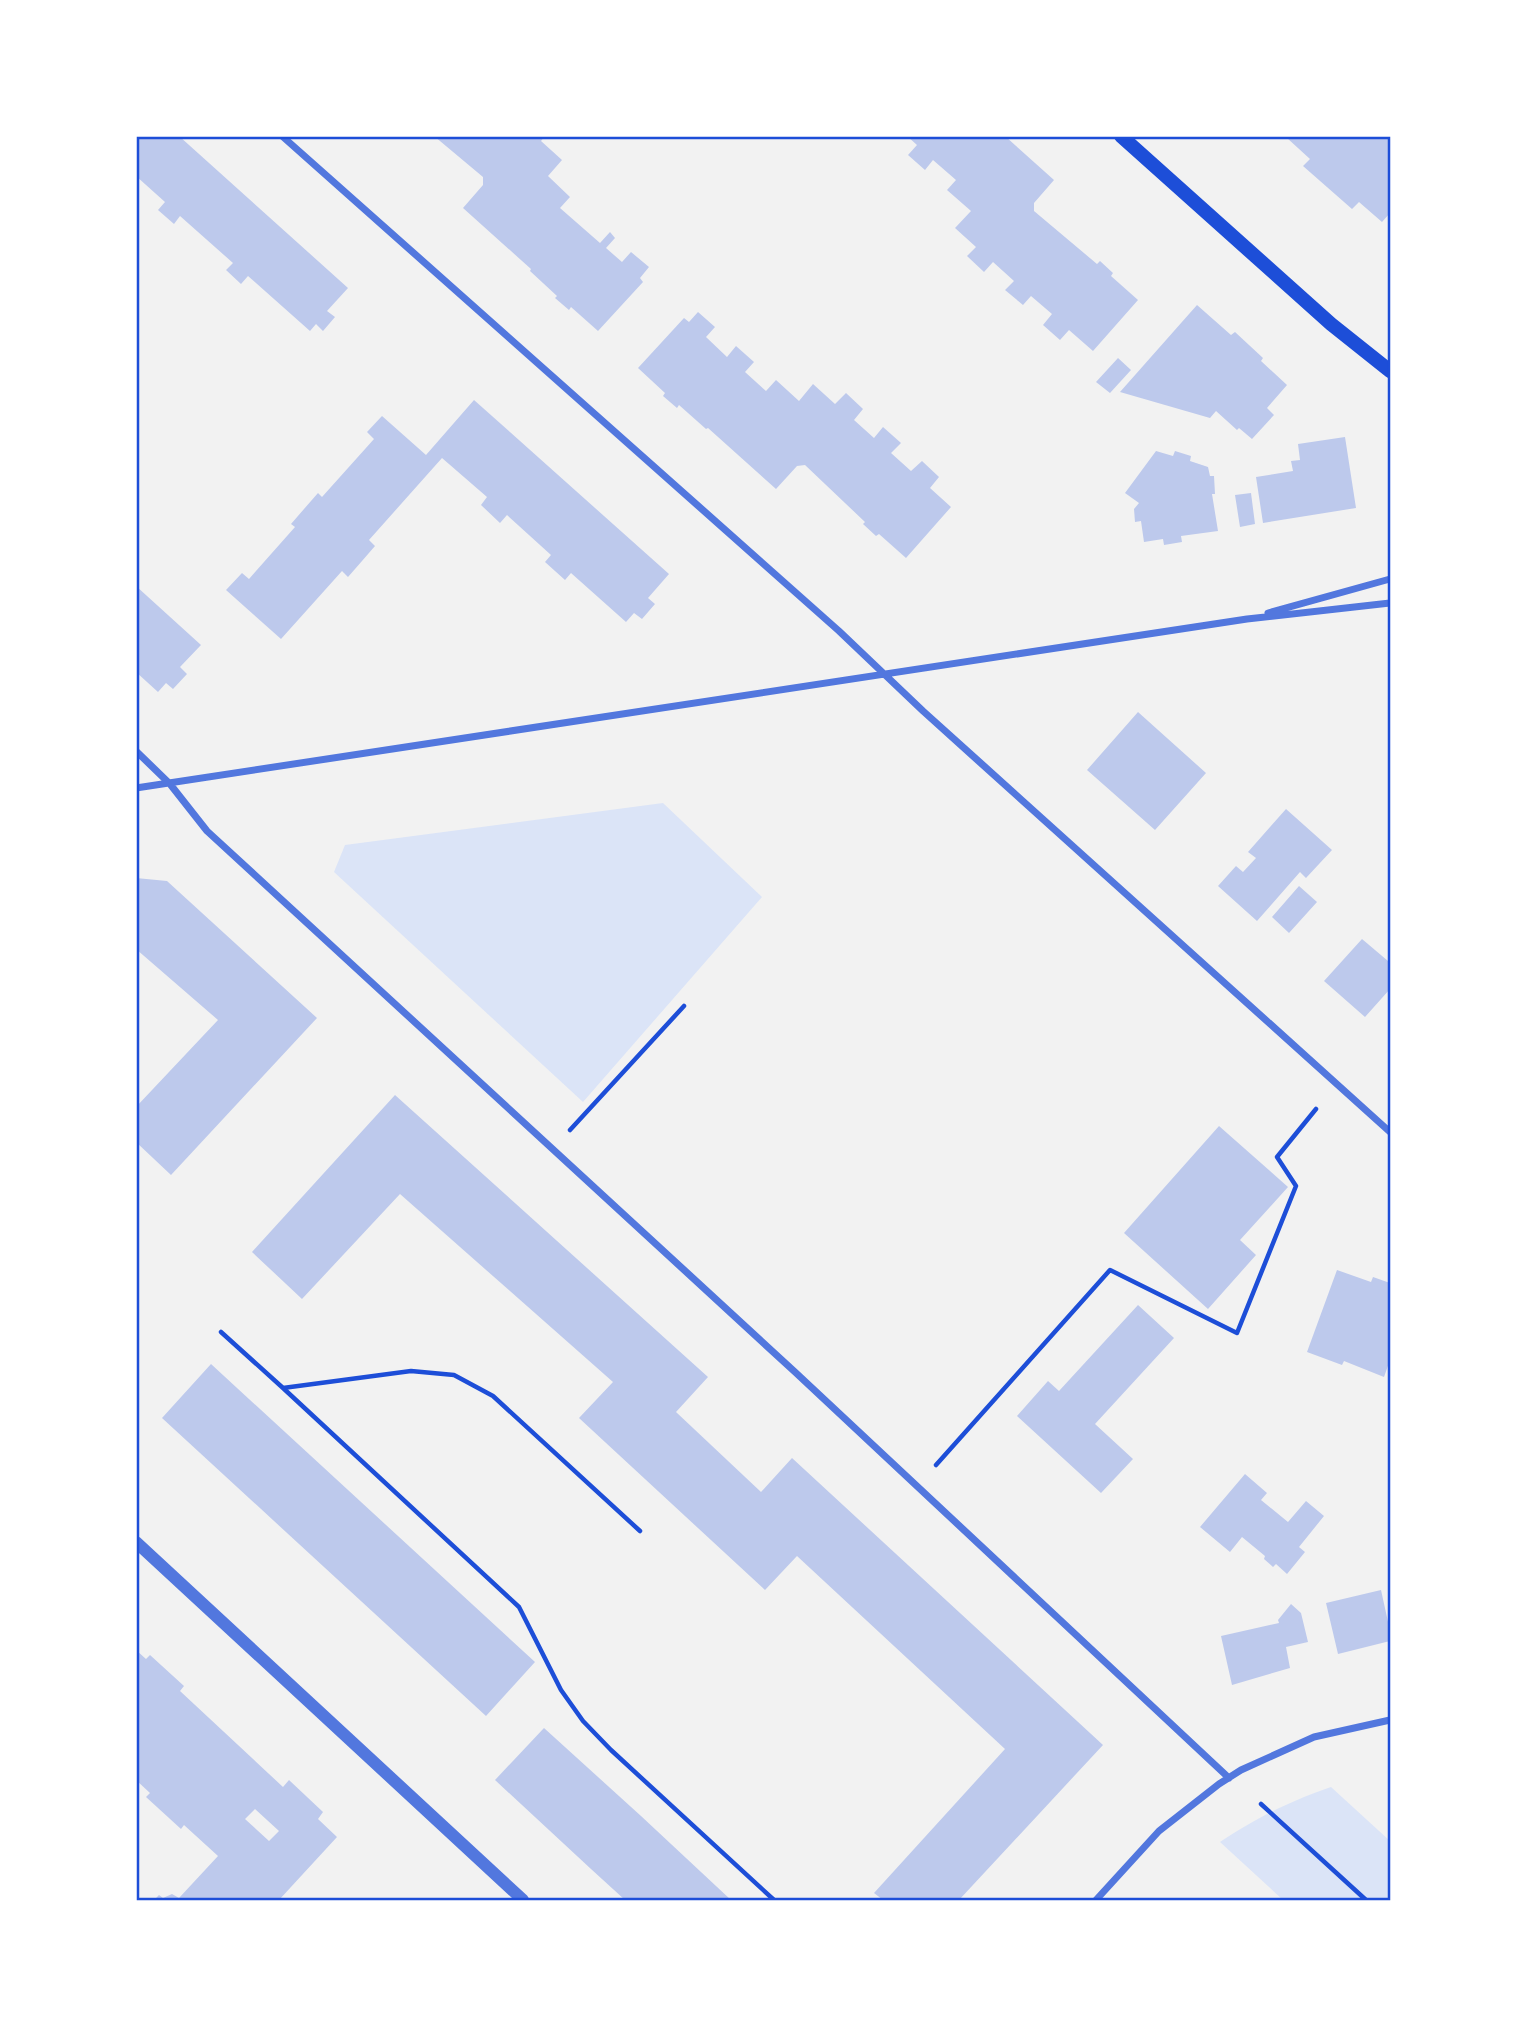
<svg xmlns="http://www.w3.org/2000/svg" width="1527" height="2037" font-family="'Open Sans',sans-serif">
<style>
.green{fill:#dbe4f7}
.building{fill:#bdc9ec;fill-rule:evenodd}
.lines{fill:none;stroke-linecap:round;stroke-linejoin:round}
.path{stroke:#1d4ed8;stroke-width:4.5}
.minor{stroke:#5277de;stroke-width:7}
.tertiary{stroke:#5277de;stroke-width:12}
.secondary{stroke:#1d4ed8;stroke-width:14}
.neatline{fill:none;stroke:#1d4ed8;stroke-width:2.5}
</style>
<rect width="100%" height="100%" fill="#f2f2f2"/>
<path class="green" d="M663,803L762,897L583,1102L334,872L345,845Z
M1331,1787L1390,1841V1900H1283L1220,1842C1258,1817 1288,1802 1331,1787Z"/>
<path class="building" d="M136,136H179L348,288L327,311L335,317L323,331L316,324L310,331L248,276L241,284L226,270L233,263L180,216L174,224L158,210L165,202L136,176Z
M434,136H545L541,141L562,160L548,176L570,197L560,208L600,243L610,232L615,238L606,248L622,262L631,252L649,267L640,278L643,282L598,331L571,307L569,310L555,298L557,296L530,271L531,269L463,208L483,185V177Z
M907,136H1005L1054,180L1034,203V211L1097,264L1100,261L1113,273L1111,276L1138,300L1093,351L1069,330L1060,340L1043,325L1052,314L1031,296L1023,305L1005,290L1014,281L993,262L984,272L967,256L976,247L955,228L971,211L947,190L956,180L933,160L925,170L908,155L917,145Z
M1288,136H1390V213L1382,222L1359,202L1352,209L1303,166L1310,159L1287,138Z
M1197,305L1231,335L1235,332L1263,358L1261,361L1287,385L1267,408L1274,415L1252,439L1239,428L1237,430L1216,411L1210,418L1120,392Z
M698,312L715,327L706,337L727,357L736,346L754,362L745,372L766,391L776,380L799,401L813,384L835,404L846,393L863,409L854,420L874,438L883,427L901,443L891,453L911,471L922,461L939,477L930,488L951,507L906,558L879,534L876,536L863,524L865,522L805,465L797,466L776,489L708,428L706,429L679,405L677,408L663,396L665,393L638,368L684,318L689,322Z
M1118,358L1131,370L1110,393L1096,382Z
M474,400L669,574L648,598L655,604L642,619L634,613L626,622L571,573L565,580L545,562L551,555L507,515L500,523L481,505L487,497L442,458L369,540L375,546L362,561L348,577L342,571L281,639L226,590L242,573L249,579L295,527L291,524L304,509L318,493L322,497L374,439L367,432L382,416L426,455Z
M1345,437L1356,508L1263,523L1256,477L1293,471L1291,461L1300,460L1298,444Z
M1156,451L1173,456L1175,451L1191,456L1190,461L1208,467L1210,476H1214L1215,494H1212L1218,531L1181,536L1182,542L1164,545L1163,539L1144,542L1141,521L1135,522L1134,509L1139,503L1125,493Z
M1251,493L1255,524L1240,527L1235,495Z
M136,586L201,645L180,667L187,674L173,689L166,683L158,692L136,672Z
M1138,712L1206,773L1155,830L1087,770Z
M1286,809L1332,850L1306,878L1300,872L1257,921L1218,886L1236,866L1243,872L1256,858L1248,852Z
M136,878L167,881L317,1018L171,1175L136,1142V1107L218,1020L136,949Z
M1299,886L1317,902L1289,933L1272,917Z
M1362,939L1388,961L1390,958V989L1365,1017L1324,981Z
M395,1095L708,1377L676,1412L761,1492L792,1458L1103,1745L959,1900H883L874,1893L1005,1749L797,1556L765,1590L579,1418L613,1382L400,1194L302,1299L252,1252Z
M1219,1126L1288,1187L1240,1240L1256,1255L1208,1309L1124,1233Z
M1337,1270L1371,1282L1373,1277L1390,1283V1360L1384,1377L1344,1361L1342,1365L1307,1352Z
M1138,1305L1174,1338L1095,1424L1133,1459L1101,1493L1017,1416L1048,1381L1059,1391Z
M211,1364L535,1662L486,1716L162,1418Z
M1245,1474L1267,1493L1261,1500L1288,1522L1306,1501L1324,1516L1299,1547L1305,1552L1287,1574L1276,1564L1273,1567L1264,1559L1265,1556L1242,1537L1230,1552L1200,1527Z
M1381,1590L1390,1631V1641L1338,1654L1326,1603Z
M1291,1604L1301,1613L1308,1642L1286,1647L1290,1668L1232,1685L1221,1636L1279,1623L1278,1620Z
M136,1650L146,1659L150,1655L184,1686L180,1691L283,1787L289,1780L323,1812L318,1819L337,1837L279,1900H154L159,1895L163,1898L172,1894L179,1898L218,1856L184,1825L181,1829L146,1797L150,1793L136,1780ZM255,1809L279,1831L269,1841L245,1819Z
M544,1728L641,1816L731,1900H625L591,1869L495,1780Z"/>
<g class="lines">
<path class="path" d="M570,1130L684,1006
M221,1332L283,1388L411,1371L454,1375L493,1396L640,1531
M283,1388L519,1607L561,1690L583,1721L611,1750L774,1900
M936,1465L1110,1270L1237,1333L1296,1186L1277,1157L1316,1109
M1261,1804L1366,1900"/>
<path class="minor" d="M282,136L839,631L923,711L1390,1132
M1268,613L1390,579
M136,751L170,784L207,831L795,1372L1229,1778
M136,788L1247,619L1390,603
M1096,1900L1159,1831L1219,1784L1241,1770L1314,1737L1390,1720"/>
<path class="tertiary" d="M136,1542L523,1900"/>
<path class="secondary" d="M1121,136L1331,324L1390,371"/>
</g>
<rect width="1527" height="2037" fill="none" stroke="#ffffff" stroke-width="276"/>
<rect x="138" y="138" width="1251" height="1761" class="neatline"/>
</svg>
